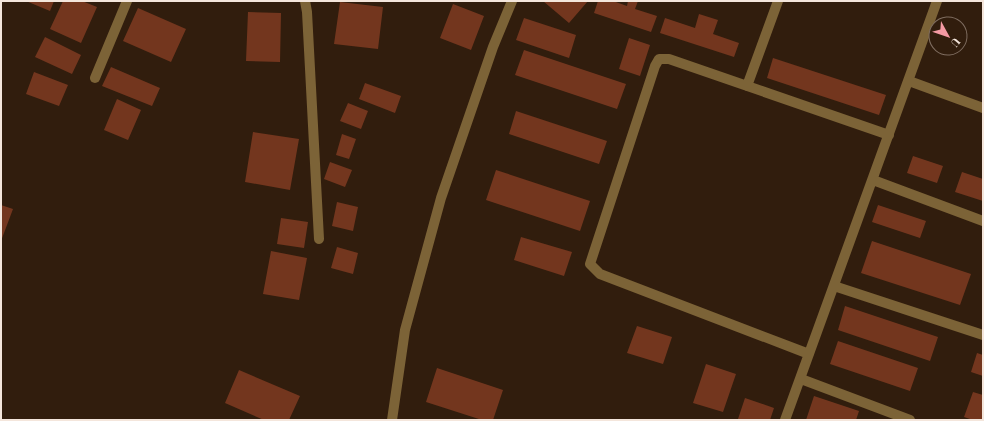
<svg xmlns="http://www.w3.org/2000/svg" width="984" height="421" font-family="'Playfair Display',serif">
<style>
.building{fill:#73361e}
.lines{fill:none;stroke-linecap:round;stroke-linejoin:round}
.street{stroke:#7c6337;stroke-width:10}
</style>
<rect width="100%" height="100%" fill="#311d0d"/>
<path class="building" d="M26,1H54L50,11Z
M63,1H82L97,7L81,43L50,29Z
M543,1H588L569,23Z
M598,1H613L627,6L628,1H638L635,9L657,16L651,32L594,13Z
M340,2L383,7L378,49L334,44Z
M453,4L484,16L471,50L440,38Z
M138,8L186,29L171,62L123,41Z
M248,12L281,13L280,62L246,61Z
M699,14L718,20L713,34L739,43L734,57L660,33L665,18L695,28Z
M524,18L576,35L569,58L516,40Z
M45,37L81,55L72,74L35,57Z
M629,38L650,45L640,76L619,69Z
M524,50L626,84L617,109L515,75Z
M773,58L886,95L879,115L767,78Z
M111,67L160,88L152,106L102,86Z
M34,72L68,85L59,106L26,94Z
M365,83L401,96L395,113L359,99Z
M117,99L141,110L128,140L104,130Z
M348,103L368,111L361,129L340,121Z
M516,111L607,141L599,164L509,134Z
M253,132L299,139L290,190L245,182Z
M342,134L356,139L349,159L336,155Z
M913,156L943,166L937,183L907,173Z
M330,162L352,170L345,187L324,179Z
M496,170L590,201L580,231L486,200Z
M962,172L983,179V201L955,192Z
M337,202L358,207L353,231L332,226Z
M1,205L13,209L1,241Z
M878,205L926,221L920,238L872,222Z
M281,218L308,222L304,248L277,244Z
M521,237L572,252L564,276L514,260Z
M872,241L971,274L960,305L861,273Z
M337,247L358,253L353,274L331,268Z
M271,251L307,258L299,300L263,294Z
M845,306L938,337L930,361L838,330Z
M637,326L672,337L663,364L627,353Z
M838,341L918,368L910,391L830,364Z
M977,353L983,355V376L971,372Z
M706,364L736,374L723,412L693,403Z
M437,368L503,390L493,420H482L426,402Z
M239,370L300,396L289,420H264L225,403Z
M973,392L983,395V420H973L964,417Z
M814,396L859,411L856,420H806Z
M745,398L774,408L770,420L738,419Z"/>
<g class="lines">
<path class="street" d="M305,1L307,12L319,239
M95,78L127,1
M909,81L983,108
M747,86L778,1
M873,180L983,221
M834,286L983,335
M809,354L600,274L590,264L655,66L659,59H669L889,135
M801,379L910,420
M392,420L405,330L441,198L493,47L512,1
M785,420L937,1"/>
</g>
<rect width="984" height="421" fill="none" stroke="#f4e6dc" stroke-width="4"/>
<g transform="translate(948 36) rotate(130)"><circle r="19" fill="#311d0d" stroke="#7f6d60"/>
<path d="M0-3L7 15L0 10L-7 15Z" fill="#f49aa3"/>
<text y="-6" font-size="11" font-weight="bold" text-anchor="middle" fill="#f4e6dc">U</text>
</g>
</svg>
